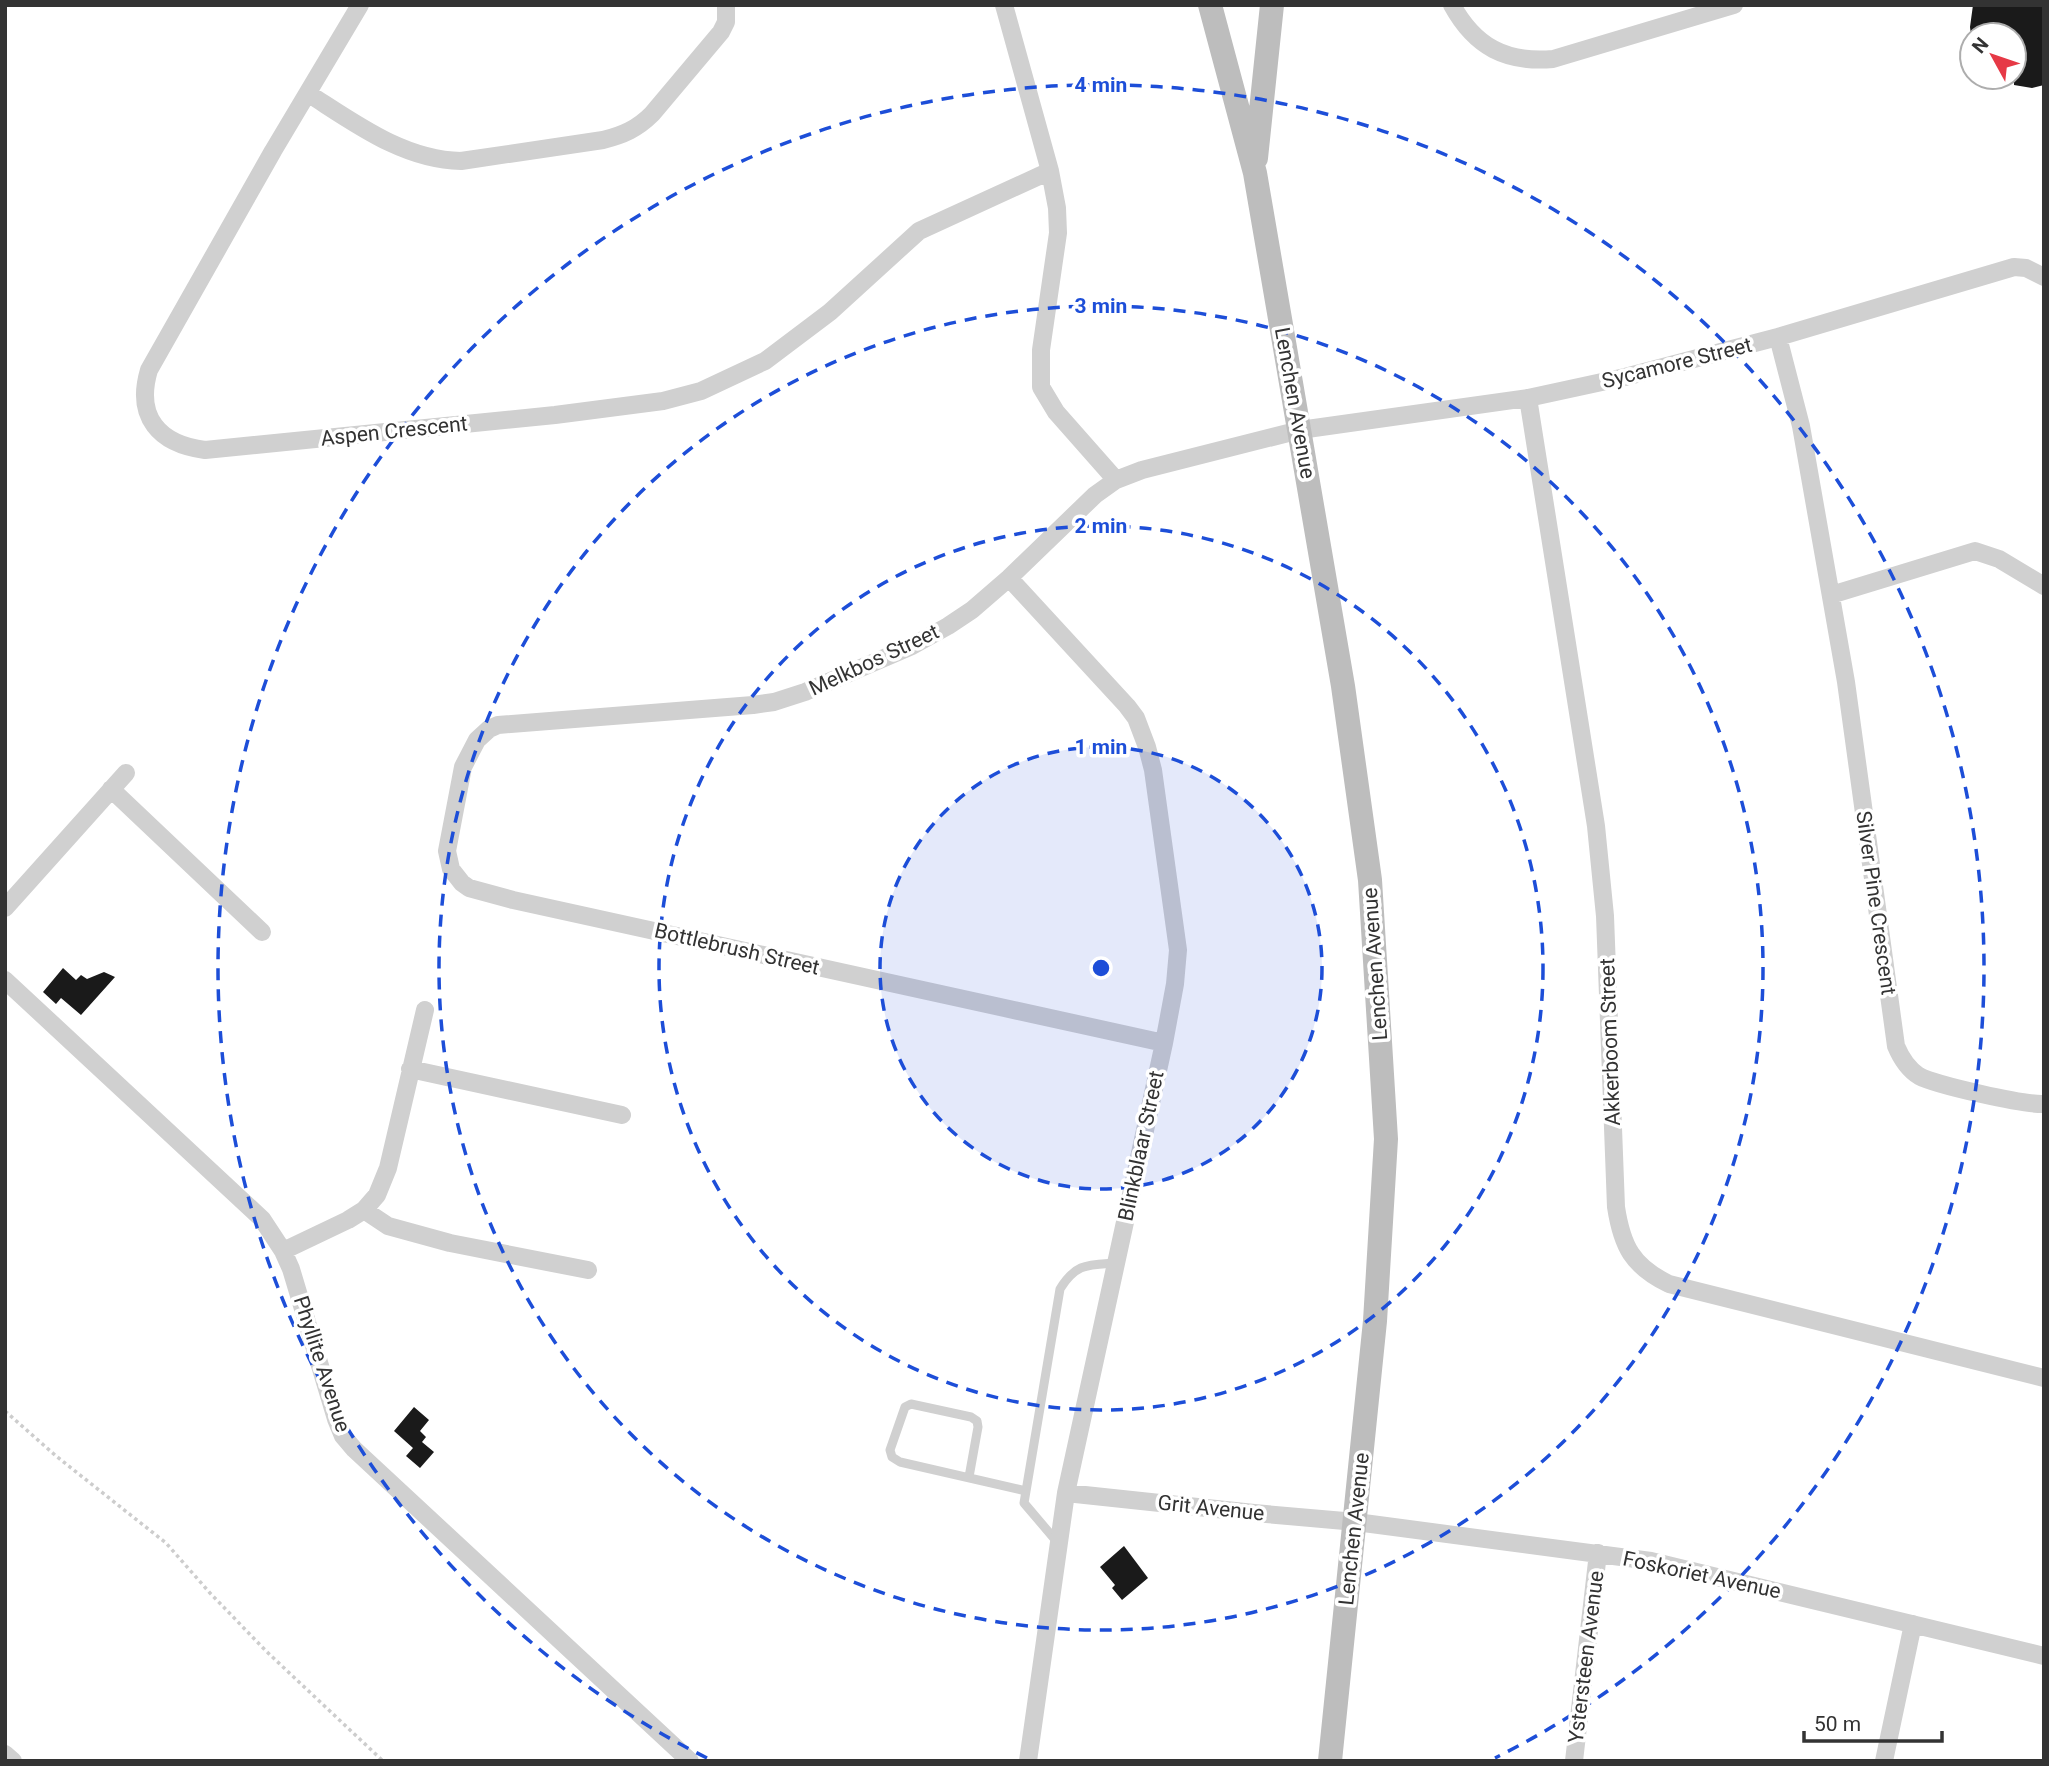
<svg xmlns="http://www.w3.org/2000/svg" width="2049" height="1766" font-family="Roboto,sans-serif">
<style>
.building{fill:#1a1a1a}
.lines{fill:none;stroke-linecap:round;stroke-linejoin:round}
.path{stroke:#cdcdcd;stroke-width:3.5;stroke-dasharray:3.5 3.5;stroke-linecap:butt}
.service{stroke:#d0d0d0;stroke-width:9}
.minor{stroke:#d0d0d0;stroke-width:18}
.secondary{stroke:#bdbdbd;stroke-width:24}
.ring{fill:none;stroke:#1d4ed8;stroke-width:3.5;stroke-dasharray:12 9}
.labels{text-anchor:middle;dominant-baseline:central;stroke-width:7;stroke-linejoin:round;paint-order:stroke}
.street-label{font-size:21px;fill:#333;stroke:#fff}
.centre{fill:#1d4ed8;stroke:#fff;stroke-width:3.5}
.ring-label{font-size:21px;text-anchor:middle;font-weight:bold;fill:#1d4ed8;stroke:#fff;stroke-width:7;stroke-linejoin:round;paint-order:stroke}
</style>
<rect width="100%" height="100%" fill="#fff"/>
<path class="building" d="M1973,5H2044V85L2032,88L2014,85V35H1971L1970,27Z
M63,968L76,980L81,975L87,979L104,972L115,977L81,1015L61,998L56,1004L43,992Z
M414,1407L429,1420L420,1431L426,1437L422,1442L434,1452L420,1468L406,1456L413,1448L394,1431Z
M1124,1546L1148,1578L1122,1600L1112,1588L1115,1585L1100,1567Z"/>
<g class="lines">
<path class="path" d="M5,1411L56,1456L166,1543L210,1593L266,1651L383,1761"/>
<path class="service" d="M969,1477L978,1427L977,1421L971,1417L911,1404L905,1407L890,1450L892,1457L900,1462L1026,1491
M1058,1543L1024,1503L1060,1289C1076,1263 1088,1265 1116,1263"/>
<path class="minor" d="M360,5L273,151L149,370C135,417 159,444 205,450L555,415L663,401L701,391L765,361L830,312L919,231L1050,171
M1004,5L1050,171L1057,208L1058,233L1041,350V387L1056,412L1116,480
M1452,5C1475,47 1506,63 1553,59L1734,5
M309,94C356,124 404,160 461,161L603,140C623,135 637,129 652,114L721,32L726,22V5
M1778,337L1801,426L1846,682L1896,1046C1901,1058 1908,1069 1919,1076C1936,1085 2024,1105 2044,1104
M1528,398L1596,826L1605,916L1616,1207C1622,1246 1632,1266 1669,1284L2044,1378
M1009,578L1127,706L1136,718L1147,747L1153,770L1178,950L1175,984L1164,1043L1066,1493L1028,1761
M1831,595L1975,551L1999,559L2044,586
M111,789L262,932
M5,908L126,773
M5,980L262,1219L283,1251L291,1269L336,1419L343,1436L354,1449L690,1761
M1164,1043L513,900L469,888L462,883L451,869L447,851L463,767L477,740L489,729L498,725L753,705L774,702L805,692L912,646L948,626L972,610L1009,578L1095,495L1116,480L1142,470L1300,430L1528,398L1625,377L1778,337L2014,267L2026,268L2044,277
M410,1069L622,1115
M364,1210L388,1226L450,1243L588,1270
M283,1251L348,1220L364,1210L377,1195L388,1168L425,1010
M1066,1493L1254,1513L1356,1522L1651,1561L2044,1656
M5,1754L13,1761
M1574,1761L1598,1553
M1884,1761L1913,1624"/>
<path class="secondary" d="M1210,5L1255,173L1343,686L1370,880L1386,1139L1375,1321L1330,1761
M1256,158L1272,5"/>
</g>
<circle cx="1101" cy="968" r="221" fill="#1d4ed8" fill-opacity=".12"/>
<g class="ring">
<circle cx="1101" cy="968" r="221"/>
<circle cx="1101" cy="968" r="442"/>
<circle cx="1101" cy="968" r="662"/>
<path d="M707 1758A883 883 0 1 1 1495 1758"/>
</g>
<g class="labels">
<g class="street-label">
<text transform="translate(1677 363) rotate(-14)">Sycamore Street</text>
<text transform="translate(1295 403) rotate(80)">Lenchen Avenue</text>
<text transform="translate(394 431) rotate(-6)">Aspen Crescent</text>
<text transform="translate(874 660) rotate(-25)">Melkbos Street</text>
<text transform="translate(1876 903) rotate(82)">Silver Pine Crescent</text>
<text transform="translate(737 949) rotate(13)">Bottlebrush Street</text>
<text transform="translate(1375 964) rotate(-94)">Lenchen Avenue</text>
<text transform="translate(1610 1042) rotate(-92)">Akkerboom Street</text>
<text transform="translate(1141 1146) rotate(-78)">Blinkblaar Street</text>
<text transform="translate(322 1364) rotate(72)">Phyllite Avenue</text>
<text transform="translate(1211 1508) rotate(6)">Grit Avenue</text>
<text transform="translate(1354 1529) rotate(-84)">Lenchen Avenue</text>
<text transform="translate(1702 1575) rotate(12)">Foskoriet Avenue</text>
<text transform="translate(1586 1657) rotate(-83)">Ystersteen Avenue</text>
</g>
</g>
<circle cx="1101" cy="968" r="10" class="centre"/>
<g class="ring-label">
<text x="1101" y="92">4 min</text>
<text x="1101" y="313">3 min</text>
<text x="1101" y="533">2 min</text>
<text x="1101" y="754">1 min</text>
</g>
<rect width="2049" height="1766" fill="none" stroke="#333333" stroke-width="14"/>
<g transform="translate(1993 56) rotate(310)"><circle r="33" fill="#ffffff" stroke="#adadad" stroke-width="2"/>
<path d="M0-5L12 26L0 18L-12 26Z" fill="#e63946"/>
<text y="-10" font-size="19" font-weight="bold" text-anchor="middle" fill="#333333">N</text>
</g>
<path d="M1804 1731v10h138v-10" fill="none" stroke="#333333" stroke-width="3.5"/>
<text x="1814" y="1731" font-size="21" fill="#333333" stroke="#ffffff" stroke-width="5" paint-order="stroke">50 m</text>
</svg>
